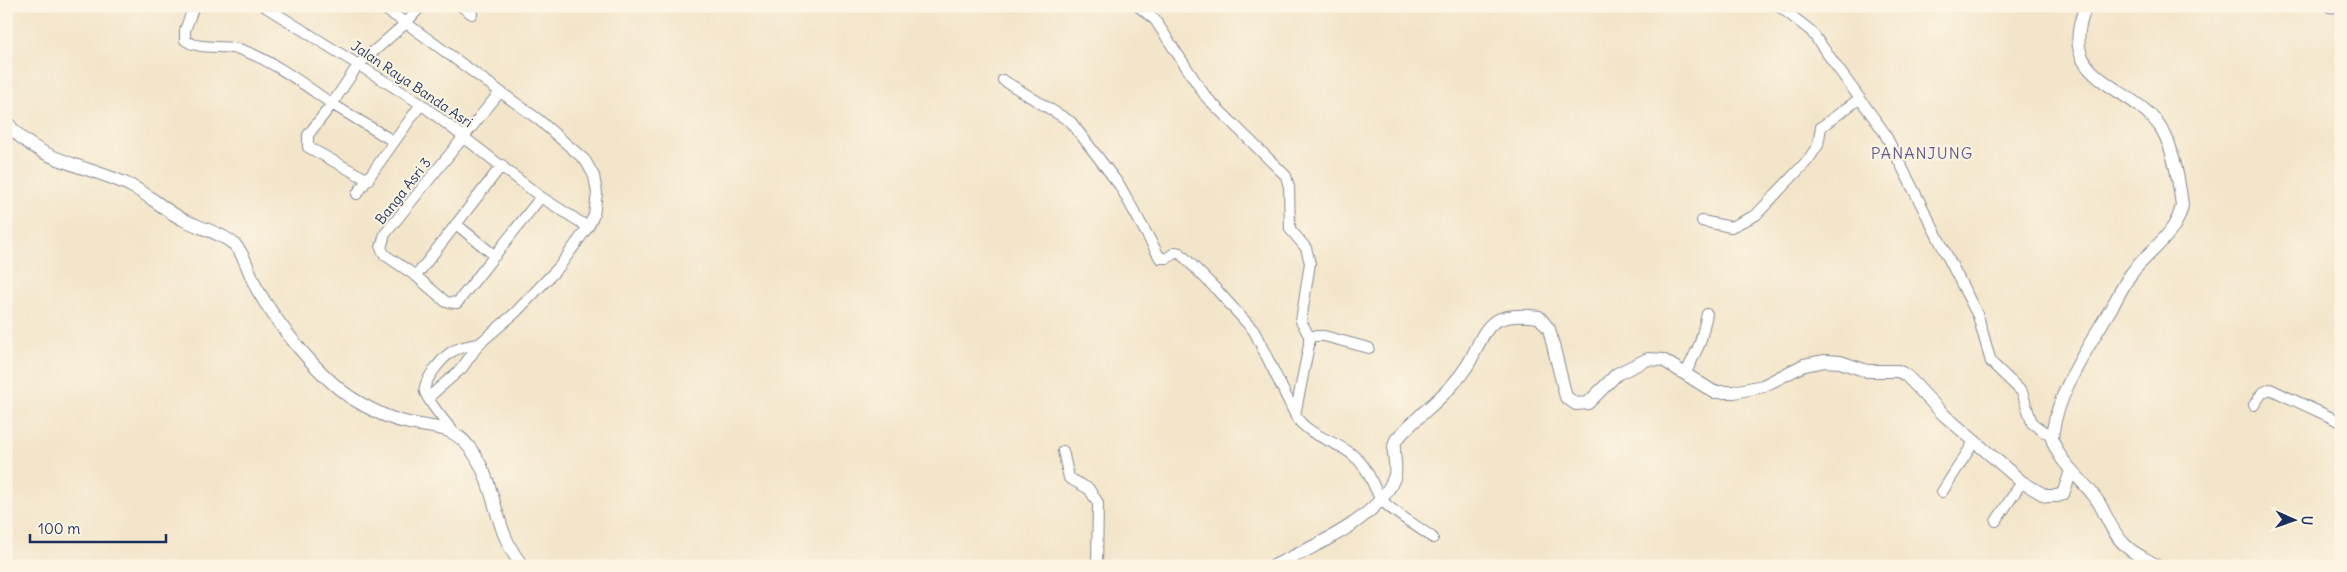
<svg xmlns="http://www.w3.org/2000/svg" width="2347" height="572" font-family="Delius,sans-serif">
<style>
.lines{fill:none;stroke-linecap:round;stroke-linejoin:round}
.minor-casing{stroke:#878a94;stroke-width:12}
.tertiary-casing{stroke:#878a94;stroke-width:14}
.minor{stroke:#fff;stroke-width:10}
.tertiary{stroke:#fff;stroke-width:12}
.labels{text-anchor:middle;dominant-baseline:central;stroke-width:4;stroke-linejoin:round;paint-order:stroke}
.street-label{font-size:14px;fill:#1b2f5e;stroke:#fcf5e5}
.quarter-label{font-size:16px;letter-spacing:1px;fill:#655a8b;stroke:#fcf5e5}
</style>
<rect width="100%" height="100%" fill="#fcf5e5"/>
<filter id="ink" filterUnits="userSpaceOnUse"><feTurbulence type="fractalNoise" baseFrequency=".02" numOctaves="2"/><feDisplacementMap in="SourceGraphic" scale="10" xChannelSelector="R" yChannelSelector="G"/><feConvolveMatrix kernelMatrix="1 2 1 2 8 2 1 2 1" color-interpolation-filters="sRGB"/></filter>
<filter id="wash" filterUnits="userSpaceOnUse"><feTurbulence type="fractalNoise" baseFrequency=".0096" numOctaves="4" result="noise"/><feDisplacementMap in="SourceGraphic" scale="20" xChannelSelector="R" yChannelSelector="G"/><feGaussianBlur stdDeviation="1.12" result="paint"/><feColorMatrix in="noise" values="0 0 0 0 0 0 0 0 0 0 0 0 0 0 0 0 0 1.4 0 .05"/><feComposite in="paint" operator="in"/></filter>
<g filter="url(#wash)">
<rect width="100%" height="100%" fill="#f3e5c9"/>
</g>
<g filter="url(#ink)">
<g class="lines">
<g class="minor-casing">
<path id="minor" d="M194,6L185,30V40C200,51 225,44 242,50C275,62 303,84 332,104L308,135V147L368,180
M264,6L421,104L541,197L588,227
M380,6L406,23L358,65L332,104L393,141
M421,6L406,23L539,120L585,160L594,176L597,193L594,215L588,227L559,267L515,313L479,344L462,368L429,397
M461,6L472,14
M1138,6L1155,20L1206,97L1286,176L1289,187L1290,229L1306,248L1310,263L1301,321L1309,336V345L1295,415C1308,437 1336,440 1354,456C1368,467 1372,484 1380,498C1386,508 1422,529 1433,538
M1779,6L1811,31L1884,132L1978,316L1991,362L2022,392L2032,423L2044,432L2053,434
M1003,80L1071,122L1120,186L1160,258H1167L1176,252L1180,253L1217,290L1254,331L1295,414
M500,92L385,234L381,248L385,255L416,276L446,302L457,303L541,197
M357,194L421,104
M1702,221L1731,227L1756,215L1808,160L1818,145L1821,127L1859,99
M456,224L495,256
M416,276L502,165
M1309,336H1324L1369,348
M1686,373L1700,343L1707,314
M2254,405L2262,393L2270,389L2341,422
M452,430C444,421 429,402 425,392C422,381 444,356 453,351C461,347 471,345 479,344
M1063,451L1069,478L1089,489L1098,503L1097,566
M1942,492L1974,442
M1996,521L2022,482
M2338,566L2341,561"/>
</g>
<g class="tertiary-casing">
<path id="tertiary" d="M2086,6C2055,81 2125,81 2159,125C2173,144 2179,181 2182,205C2177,235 2148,251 2131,274C2123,285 2117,299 2110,310C2088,347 2056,395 2052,438C2059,465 2085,480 2099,503C2107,517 2113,534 2125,545C2133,554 2147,559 2157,566
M2330,6L2341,7
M6,121C35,162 88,165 131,186C150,195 165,211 184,220C200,228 222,233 235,245C245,255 250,276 257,289C277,324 317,374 350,397C366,407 386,418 405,422C431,429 450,423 469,447C497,481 493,533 523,566
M1274,566C1312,547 1378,520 1394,478C1399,466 1390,452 1396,440C1419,413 1452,393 1470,361C1477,349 1482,331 1494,322C1507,314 1525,315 1539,317L1549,329L1566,397L1576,404L1588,403L1617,374L1648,359L1663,360L1714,392H1734L1763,386L1804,365L1825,361L1840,362L1867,371H1898L1906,375L1944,415L2022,482L2046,496H2057L2063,494L2071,471"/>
</g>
<use href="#minor" class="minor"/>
<use href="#tertiary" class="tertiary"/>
</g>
</g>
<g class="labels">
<g class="street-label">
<text transform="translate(412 84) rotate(34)">Jalan Raya Banda Asri</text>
<text transform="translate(403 191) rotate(-52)">Banga Asri 3</text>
</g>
<g class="quarter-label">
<text x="1922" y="153">PANANJUNG</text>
</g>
</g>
<rect width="2347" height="572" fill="none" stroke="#fcf5e5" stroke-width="25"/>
<g transform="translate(2294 520) rotate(92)" stroke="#fcf5e5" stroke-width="4" paint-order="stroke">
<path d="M0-4L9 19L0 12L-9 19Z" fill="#1b2f5e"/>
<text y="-8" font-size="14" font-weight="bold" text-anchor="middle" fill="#1b2f5e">U</text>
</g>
<path d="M30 534v8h136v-8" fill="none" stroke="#1b2f5e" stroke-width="2.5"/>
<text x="38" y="534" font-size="15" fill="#1b2f5e" stroke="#fcf5e5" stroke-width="4" paint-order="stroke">100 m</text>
</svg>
